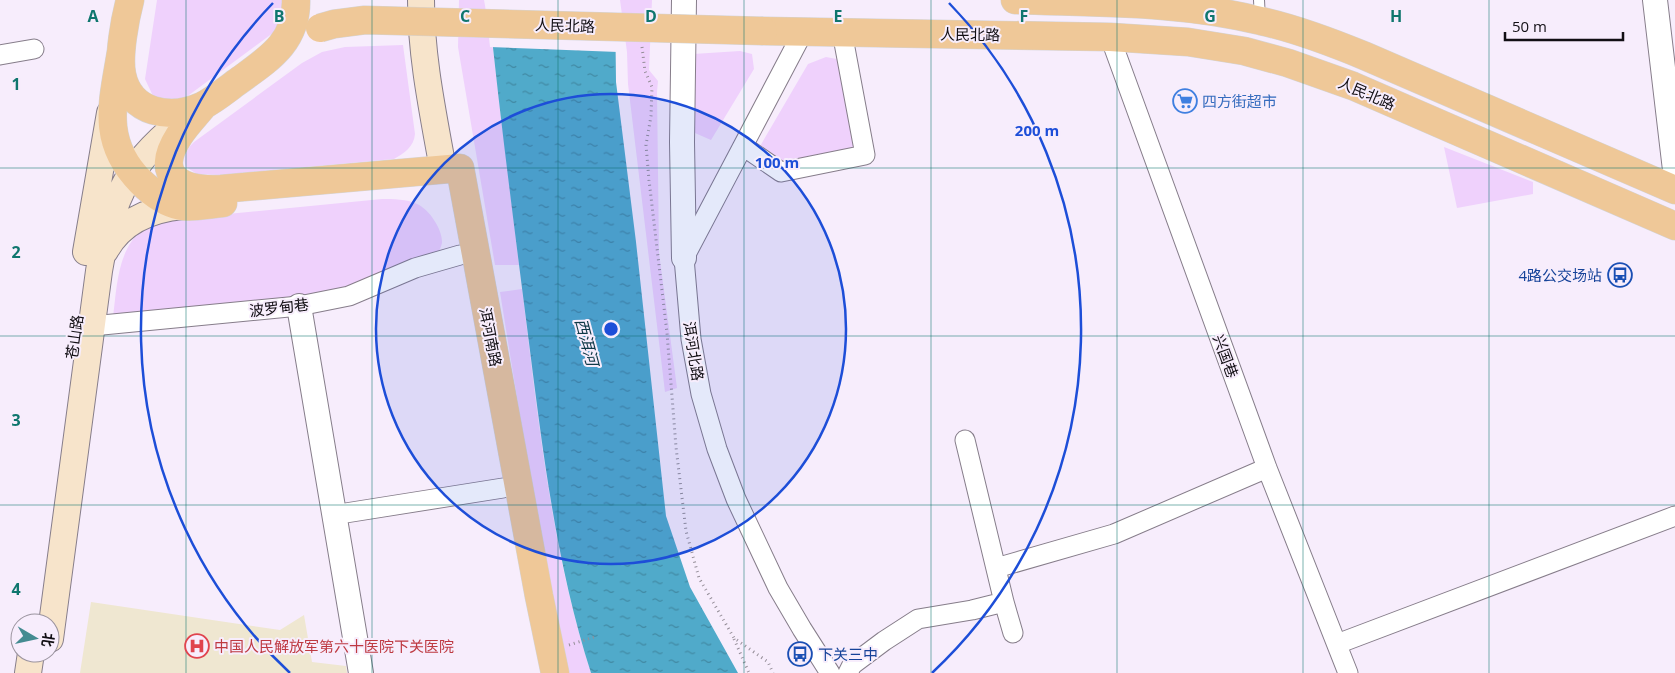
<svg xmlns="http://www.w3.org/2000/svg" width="1675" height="673" font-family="'Open Sans','Noto Sans SC',sans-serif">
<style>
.medical{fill:#efe7d1}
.green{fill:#efd1fc}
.water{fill:url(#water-ripples)}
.pier{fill:#f7edfc}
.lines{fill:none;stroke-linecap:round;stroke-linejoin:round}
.service-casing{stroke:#867d8a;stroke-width:12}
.minor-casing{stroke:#867d8a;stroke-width:21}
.tertiary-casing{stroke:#867d8a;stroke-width:26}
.secondary-casing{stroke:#867d8a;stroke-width:28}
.primary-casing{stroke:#d4d4d5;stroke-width:29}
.path{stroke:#958e98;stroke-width:3;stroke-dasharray:1 4;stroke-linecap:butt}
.service{stroke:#fff;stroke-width:10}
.minor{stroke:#fff;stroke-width:19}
.tertiary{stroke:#fff;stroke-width:24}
.secondary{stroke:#f7e4cb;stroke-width:26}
.primary{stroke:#efc898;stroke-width:28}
.primary-bridge-casing{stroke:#d4d4d5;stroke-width:29;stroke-linecap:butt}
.primary-bridge{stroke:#efc898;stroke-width:28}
.grid{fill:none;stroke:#0f766e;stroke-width:1;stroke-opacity:0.55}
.ring{fill:none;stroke:#1d4ed8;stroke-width:2.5}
.labels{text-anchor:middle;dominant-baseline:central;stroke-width:4;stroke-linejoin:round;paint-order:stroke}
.street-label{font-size:15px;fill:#120f14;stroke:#f7edfc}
.shop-label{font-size:15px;fill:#366cbe;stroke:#f7edfc;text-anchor:start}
.transit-label{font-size:15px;fill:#164399;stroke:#f7edfc;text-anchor:end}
.health-label{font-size:15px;fill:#be3a42;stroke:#f7edfc;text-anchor:start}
.water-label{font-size:16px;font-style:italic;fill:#0f3947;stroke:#f7edfc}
.grid-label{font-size:16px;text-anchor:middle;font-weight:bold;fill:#0f766e;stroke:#f7edfc;stroke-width:4;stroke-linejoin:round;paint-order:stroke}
.centre{fill:#1d4ed8;stroke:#f7edfc;stroke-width:2.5}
.ring-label{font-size:15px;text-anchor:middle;font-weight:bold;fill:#1d4ed8;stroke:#f7edfc;stroke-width:4;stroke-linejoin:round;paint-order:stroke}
</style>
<defs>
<pattern id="water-ripples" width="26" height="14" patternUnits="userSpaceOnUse" patternTransform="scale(1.25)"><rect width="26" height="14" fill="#50aaca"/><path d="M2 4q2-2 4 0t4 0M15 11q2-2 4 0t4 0" fill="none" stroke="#4189a3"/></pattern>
</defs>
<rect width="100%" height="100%" fill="#f7edfc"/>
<path class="medical" d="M91,602L280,630L304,615L312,662L346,666L347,673H80Z"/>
<path class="green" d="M157,0H287L277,30L189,95C173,105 170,102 153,96L145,79Z
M459,0H484L493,49L519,265H495L458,47Z
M620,0H652L649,70L658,81L657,92L659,253L677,388L665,392L628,84L627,52Z
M403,45L415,134C414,147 404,153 394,159L219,175L197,174L186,167C182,157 187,149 194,142L302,63L322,52L345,47Z
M740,51L752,54L754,69L711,140L695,133L693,54Z
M826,57L842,60L862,152L795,167L759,148L808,64Z
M1444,147L1533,182V194L1457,208Z
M382,199C393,199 407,199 417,204C429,209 443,230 442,243C441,247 439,251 438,254L358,286L303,299L113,317C117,287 117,250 143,229C149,225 158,223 165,220Z
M522,289C538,418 551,549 591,673H565L531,485L500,292Z"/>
<path class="water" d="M488,0H615L616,82L636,242L666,516L690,587L738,673H591C555,561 542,444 527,327C513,218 499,109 488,0Z"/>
<path class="pier" d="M485,0H618V52L490,47Z"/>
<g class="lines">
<g class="service-casing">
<path id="service" d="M1259,0L1260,19"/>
</g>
<g class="minor-casing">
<path id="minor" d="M803,32L684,258L691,339L701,394L717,449L736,499L778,588L802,629L830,673
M1110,37L1267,468L1348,673
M0,55L34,49
M743,146L781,172L865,155L842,32
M92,326L299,306L349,296L415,268L460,255
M965,440L1004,602L1013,633
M333,515L503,488
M996,568L1114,534L1267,468
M1337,644L1675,516
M848,673L852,665L884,641L918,619L972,610L1004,602"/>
</g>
<g class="tertiary-casing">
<path id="tertiary" d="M1655,0L1675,170
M684,258L682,142L684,0
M299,306L361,673"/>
</g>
<g class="secondary-casing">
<path id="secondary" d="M421,0C421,57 433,113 443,169
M105,251C121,221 151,209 183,206
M86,252L110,113
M50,639L99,271C112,195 129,160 191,114
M28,673L31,653"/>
</g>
<g class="primary-casing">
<path id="primary" d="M130,0C125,19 118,56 122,75C130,114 171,120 202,106C214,100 226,90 237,82C267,60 297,43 296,0
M1015,0C1097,3 1181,1 1261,21C1297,29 1331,42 1365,56L1675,190
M763,31L1110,37L1188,42L1244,51L1288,63L1353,86L1675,226
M121,52C113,102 100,141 141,182C152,193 166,203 181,206C193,208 210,204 223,203
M204,105C196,115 186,125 179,136C152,178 183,191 221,189L460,168L539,596L555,673"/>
</g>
<path class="path" d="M642,47L645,71L652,87L651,116L646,145L649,180L667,333L676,447L686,531L699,578L734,638L768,662L773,673
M734,639L749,673
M569,645L594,637"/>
<use href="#service" class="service"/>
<use href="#minor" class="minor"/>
<use href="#tertiary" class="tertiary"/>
<use href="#secondary" class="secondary"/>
<use href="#primary" class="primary"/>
<g class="primary-bridge-casing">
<path id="primary-bridge" d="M320,28L334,24L365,20L763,31"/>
</g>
<use href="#primary-bridge" class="primary-bridge"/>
</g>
<path class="grid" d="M186,0V673M372,0V673M558,0V673M744,0V673M931,0V673M1117,0V673M1303,0V673M1489,0V673M0,168H1675M0,336H1675M0,505H1675"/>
<circle cx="611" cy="329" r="235" fill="#1d4ed8" fill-opacity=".12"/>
<g class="ring">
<circle cx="611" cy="329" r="235"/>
<path d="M290 673A470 470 0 0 1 273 3M949 3A470 470 0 0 1 932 673"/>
</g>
<defs>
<g id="supermarket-ring" transform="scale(1.25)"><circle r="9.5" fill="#f7edfc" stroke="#3f7fe0" stroke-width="1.5"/><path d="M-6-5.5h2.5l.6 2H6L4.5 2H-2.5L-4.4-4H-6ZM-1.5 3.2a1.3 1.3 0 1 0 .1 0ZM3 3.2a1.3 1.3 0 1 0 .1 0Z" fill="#3f7fe0"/></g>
<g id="bus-ring" transform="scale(1.25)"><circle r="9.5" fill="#f7edfc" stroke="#1a4fb4" stroke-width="1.5"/><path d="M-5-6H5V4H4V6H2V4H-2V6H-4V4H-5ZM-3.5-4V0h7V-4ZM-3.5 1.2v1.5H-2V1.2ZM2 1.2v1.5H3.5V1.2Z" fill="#1a4fb4"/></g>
<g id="hospital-ring" transform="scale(1.25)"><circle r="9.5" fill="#f7edfc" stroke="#e0444e" stroke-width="1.5"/><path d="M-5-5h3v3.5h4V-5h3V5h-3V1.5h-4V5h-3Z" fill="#e0444e"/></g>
</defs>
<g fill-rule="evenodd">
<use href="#supermarket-ring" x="1185" y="101"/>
<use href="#bus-ring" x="1620" y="275"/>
<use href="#hospital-ring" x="197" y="646"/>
<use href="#bus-ring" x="800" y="654"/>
</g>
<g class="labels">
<g class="street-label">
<text transform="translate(565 25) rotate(2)">人民北路</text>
<text transform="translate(970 34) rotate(1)">人民北路</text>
<text transform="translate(1367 93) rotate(23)">人民北路</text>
<text transform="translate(279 307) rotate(-7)">波罗甸巷</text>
<text transform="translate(74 337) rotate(-82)">苍山路</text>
<text transform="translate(491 337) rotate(79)">洱河南路</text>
<text transform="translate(694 351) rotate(81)">洱河北路</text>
<text transform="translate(1226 356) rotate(70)">兴国巷</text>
</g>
<g class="shop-label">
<text x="1202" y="101">四方街超市</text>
</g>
<g class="transit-label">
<text x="1602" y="275">4路公交场站</text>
<text x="818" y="654" text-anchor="start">下关三中</text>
</g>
<g class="health-label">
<text x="214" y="646">中国人民解放军第六十医院下关医院</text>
</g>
<g class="water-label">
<text transform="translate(587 342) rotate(75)">西洱河</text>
</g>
</g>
<g class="grid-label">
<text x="93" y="22">A</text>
<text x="279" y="22">B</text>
<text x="465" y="22">C</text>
<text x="651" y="22">D</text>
<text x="838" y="22">E</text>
<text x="1024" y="22">F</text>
<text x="1210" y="22">G</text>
<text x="1396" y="22">H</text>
<text x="16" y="90">1</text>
<text x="16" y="258">2</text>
<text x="16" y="426">3</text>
<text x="16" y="595">4</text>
</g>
<circle cx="611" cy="329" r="8" class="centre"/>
<g class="ring-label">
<text x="1037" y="136">200 m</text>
<text x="777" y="168">100 m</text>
</g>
<g transform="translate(35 638) rotate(99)"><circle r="24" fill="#f7edfc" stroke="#9b949f"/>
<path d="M0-4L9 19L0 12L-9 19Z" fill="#448b91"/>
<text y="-8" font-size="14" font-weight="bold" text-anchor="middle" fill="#120f14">北</text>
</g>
<path d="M1505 32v8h118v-8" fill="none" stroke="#120f14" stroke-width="2.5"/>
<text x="1512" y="32" font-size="15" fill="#120f14" stroke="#f7edfc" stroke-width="4" paint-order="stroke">50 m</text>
</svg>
